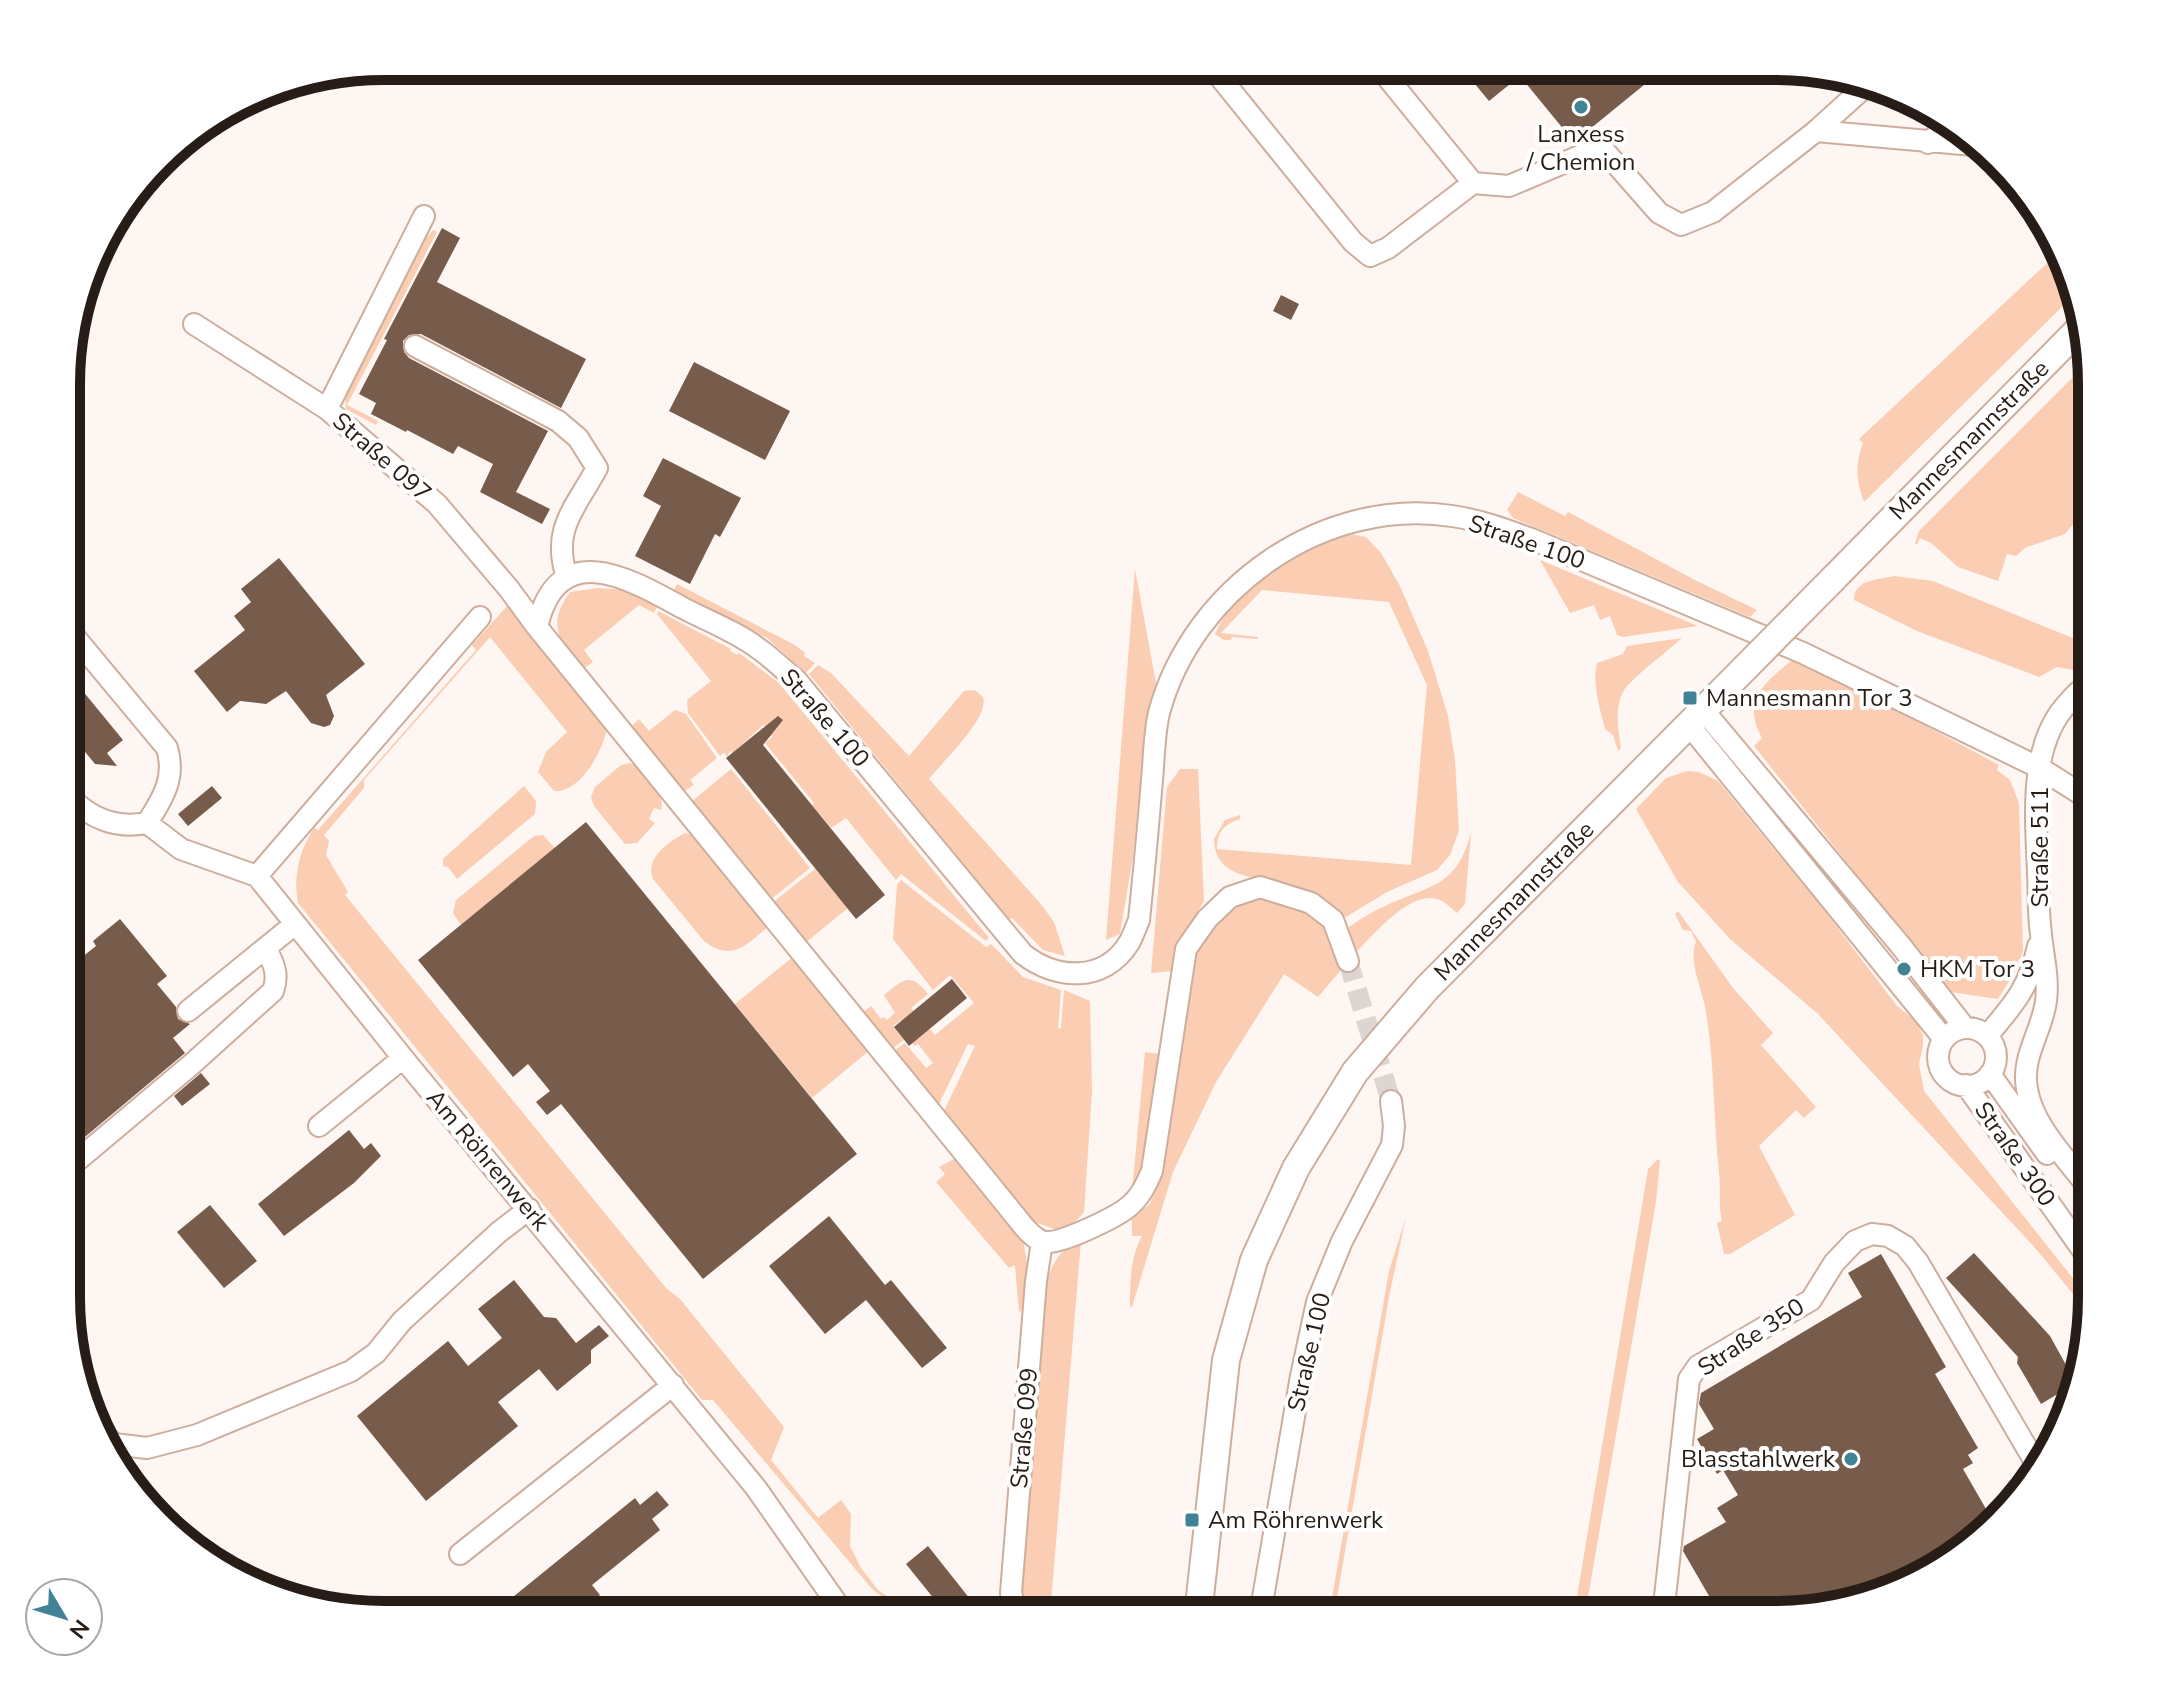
<svg xmlns="http://www.w3.org/2000/svg" width="2158" height="1681" font-family="'Nunito Sans',sans-serif">
<style>
.green{fill:#fbcdb2}
.building{fill:#775c4c}
.lines{fill:none;stroke-linecap:round;stroke-linejoin:round}
.minor-tunnel{stroke:#ddd5d1;stroke-width:20;stroke-dasharray:20 10;stroke-linecap:butt}
.minor-casing{stroke:#cdae9d;stroke-width:24}
.major-casing{stroke:#cdae9d;stroke-width:30}
.minor{stroke:#fff;stroke-width:20}
.major{stroke:#fff;stroke-width:26}
.major-bridge-casing{stroke:#cdae9d;stroke-width:30;stroke-linecap:butt}
.major-bridge{stroke:#fff;stroke-width:26}
.poi-dot{fill:#428296;stroke:#fff;stroke-width:3}
.labels{text-anchor:middle;dominant-baseline:central;stroke-width:8;stroke-linejoin:round;paint-order:stroke}
.poi-label{font-size:24px;fill:#281d16;stroke:#fff;text-anchor:start}
.street-label{font-size:24px;fill:#281d16;stroke:#fff}
.rim{fill:none;stroke:#281d16;stroke-width:10}
</style>
<rect width="100%" height="100%" fill="#fdf6f2"/>
<path class="green" d="M433,230L437,232L347,405L378,421L376,425L346,409L345,393L420,245Z
M2060,251L2068,262L2074,295L1864,502C1856,480 1855,465 1863,443L1859,439Z
M2088,362L2092,384V501L2065,534L2025,548L2016,556L2007,554L1998,581L1958,567L1931,543L1920,538L1917,544H1915L1919,531Z
M1518,492L1565,516L1568,512L1695,580L1757,610L1750,617L1513,518L1507,510Z
M1349,534L1366,537L1381,553L1400,586L1428,651L1448,716L1455,760L1459,831L1450,855L1437,870L1387,892L1346,917C1333,914 1323,898 1310,892C1277,875 1214,887 1214,839L1225,820L1240,815V819C1224,824 1217,832 1217,849L1411,865L1427,685L1389,602L1262,590L1221,633L1258,637V639L1232,637L1231,640H1224L1215,634C1239,579 1295,552 1349,534Z
M1540,560L1698,626L1623,637L1617,635L1610,616L1600,620L1594,605L1570,613Z
M1135,569L1156,683L1145,734L1133,856L1120,934L1106,940Z
M1894,576L1933,581L2092,646V668L2080,671L2057,667L2039,677L1917,631L1854,600C1854,579 1878,580 1894,576Z
M677,584L795,645L805,653L804,656L815,663L806,673L767,638L674,590Z
M598,588L627,590L657,607L654,613L639,605L584,650L593,662L583,669C559,642 546,625 570,592Z
M508,605L607,728C603,750 581,793 554,791L538,772L546,752L567,732L490,637L364,780V788L324,835L329,841L326,855L348,892L345,895L666,1288L680,1299L784,1427L771,1460L818,1518L841,1500L851,1514L850,1546L861,1568L878,1590L913,1615H908L873,1590L713,1400H702L298,903C293,876 299,851 314,828L318,830L476,650L472,645Z
M658,611L731,649L730,651L737,655L739,653L779,683L989,938L986,941L901,874L896,880L846,818L831,828L812,805L814,803L765,743L772,737L763,725L733,753L731,751L728,754V757L724,753L720,756L688,713L687,700L711,681L657,614Z
M1682,638C1670,649 1631,679 1624,690C1614,707 1618,730 1621,748L1618,751L1613,735L1605,729C1600,708 1592,685 1597,663L1623,654L1627,646Z
M1792,660L1870,696L1999,765L1997,770L2010,780L2019,803L2023,951L2017,968L1998,999L1950,992L1754,746L1762,738C1741,699 1765,683 1792,660Z
M818,665L831,673L909,756L964,691L975,690L983,697C990,718 942,762 929,779L1040,903L1054,922L1065,956L1043,950L1012,918L1009,920L809,674Z
M675,710L686,714L717,758L690,780L694,785L683,792L631,727L639,719L649,731Z
M630,763C646,769 666,794 661,810L654,808L649,819L655,823L637,843L625,844L594,806L591,797L595,787L621,765Z
M731,769L810,868L770,900L691,802Z
M1180,769H1198L1204,901L1182,937L1172,971L1151,973L1167,787Z
M1687,771L1699,772L1718,781L1824,910L1897,1006L1916,1021L1923,1035V1046L1919,1064L1924,1091L2091,1301V1316L2036,1249L1817,1013L1730,939L1678,882L1636,809L1666,778Z
M524,786L536,801L535,814L457,879L448,867L443,866V859Z
M1471,832L1465,904L1457,913C1452,909 1447,904 1442,901C1413,885 1374,935 1355,953L1344,930C1358,921 1371,912 1387,905C1431,885 1457,887 1471,832Z
M685,833L696,836L769,926C747,944 732,963 704,941L653,879C645,858 668,842 685,833Z
M543,835L555,848L461,925L453,913L456,900L534,836Z
M815,869L848,908L805,943L772,903Z
M901,880L986,947L991,944L1023,977L1061,990L1058,1029L1061,1028L1064,990L1090,1001L1092,1091L1084,1212L1074,1223L1057,1230L1032,1221L943,1113L975,1046L968,1044L938,1106L894,1051L905,1043L926,1068L933,1063L918,1044L915,1046L907,1037L911,1033L901,1020L893,1026L904,1040L892,1049L862,1013L871,1006L881,1019L884,1017L887,1020L895,1013L884,995C903,980 910,971 928,994L911,1008L935,1035L974,1003L950,975L933,990L893,939L897,885Z
M1254,899C1266,898 1275,901 1286,904C1325,914 1330,935 1341,970L1318,997L1284,974L1216,1082L1173,1172L1132,1307H1130C1130,1283 1130,1258 1142,1236H1132V1217L1150,1204L1159,1180L1179,1033L1198,948L1211,927L1229,911Z
M1678,911L1733,988L1773,1033L1761,1045L1816,1107L1804,1118L1796,1110L1759,1146L1795,1215L1730,1254H1724L1717,1223L1722,1221C1718,1205 1721,1189 1719,1172C1713,1118 1715,1061 1705,1007C1701,986 1688,960 1696,942L1691,931L1683,930L1675,914Z
M794,956L870,1050L812,1098L735,1004Z
M1145,1052L1159,1054L1145,1167L1132,1191Z
M954,1159H959L1023,1239L1028,1270L1025,1305L1019,1313L1015,1265L1009,1268L936,1182L945,1174L939,1167Z
M1657,1160H1660L1656,1202L1585,1615H1574L1648,1169Z
M1406,1217L1389,1297L1334,1615H1329L1389,1271Z
M1081,1241L1050,1615H1027L1020,1588L1045,1292C1049,1269 1057,1249 1081,1241Z"/>
<path class="building" d="M1460,66L1532,67H1666L1574,142L1520,76L1489,101Z
M442,228L460,238L437,282L586,359L561,408L421,334L409,335L403,341L404,352L409,358L548,431L516,492L550,509L542,524L480,492L493,464L458,446L453,454L407,430L406,432L371,414L376,403L359,394L387,340L384,339Z
M1281,295L1299,304L1291,320L1273,311Z
M694,362L790,411L765,460L669,411Z
M663,458L741,498L720,537L715,534L690,584L635,556L661,506L643,496Z
M279,558L365,664L326,695L334,716L330,725L324,727L311,723L286,691L266,704L240,701L227,712L194,671L245,630L234,616L251,602L241,589Z
M68,673L123,740L107,753L117,766L95,764L68,731Z
M778,716L783,720L763,745L885,895L856,919L726,758Z
M212,786L222,798L188,826L178,814Z
M586,822L857,1154L703,1279L561,1104L547,1115L536,1102L550,1091L528,1064L513,1077L418,960Z
M120,919L167,976L157,984L176,1007L178,1019L190,1024L173,1038L185,1053L67,1152V969L96,946L93,941Z
M952,979L967,998L909,1046L894,1027Z
M201,1073L210,1084L182,1106L174,1096Z
M349,1130L364,1149L371,1143L381,1156L354,1183L284,1236L258,1204Z
M210,1205L257,1261L224,1288L177,1232Z
M829,1216L885,1285L891,1280L947,1348L922,1368L866,1300L825,1334L769,1266Z
M1974,1253L2050,1336L2076,1383L2041,1404L2017,1363L2018,1357L1946,1278Z
M1881,1254L1946,1367L1935,1374L1978,1448L1968,1455L1973,1463L1963,1469L1993,1521L1896,1591L1774,1615H1720L1683,1551L1684,1546L1726,1522L1717,1508L1738,1495L1723,1470L1717,1474L1697,1439L1714,1429L1699,1404L1701,1393L1862,1297L1848,1273Z
M514,1280L544,1317L556,1318L576,1343L599,1325L609,1336L591,1350V1363L557,1391L539,1369L498,1402L518,1426L426,1501L357,1416L448,1341L468,1366L502,1338L478,1309Z
M657,1491L669,1505L652,1519L660,1530L592,1585L600,1595L589,1604L597,1614H492L635,1498L640,1505Z
M928,1546L974,1604L961,1615H947L906,1564Z"/>
<g class="lines">
<path class="minor-tunnel" d="M1348,961L1391,1101"/>
<g class="minor-casing">
<path id="minor" d="M1211,66L1353,242L1370,256L1388,248L1473,183
M1378,66L1473,183L1509,186L1601,147L1659,213L1681,225L1713,212L1816,131L1985,146
M1816,131L1868,84
M1928,143L1949,124
M194,324L327,409L437,504L509,589L537,627
M415,346L558,421L578,438L597,468C575,509 551,529 567,577
M327,409L424,216
M68,629L167,748C176,778 163,798 147,823
M1704,711L1901,946L1965,1028
M1689,725L1944,1039
M68,795C89,818 116,829 147,823L181,849L257,876L403,1058L756,1488L845,1615
M257,876L480,617
M1348,961L1333,920L1311,903L1260,887L1230,897L1207,919L1186,949L1152,1171C1146,1185 1140,1198 1127,1208C1114,1218 1061,1244 1045,1242C1034,1240 1024,1227 1017,1218L537,627C558,536 630,579 683,608C708,621 737,632 759,649C772,658 784,670 797,681L1023,954C1056,980 1104,983 1129,943C1133,936 1136,927 1139,920C1144,873 1148,827 1152,780C1154,759 1154,734 1159,713C1192,589 1323,496 1452,516C1480,520 1507,530 1534,540L1803,653L2040,768L2092,801
M188,1011L295,924
M1938 1057a29 29 0 1 1 58 0a29 29 0 1 1-58 0Z
M1987,1036C2014,1004 2029,988 2038,946
M1990,1074L2047,1154
M1966,1085L2091,1262
M319,1126L403,1058
M67,1169L192,1064L273,991C279,975 274,964 266,948
M2091,1191C2069,1161 2033,1127 2027,1089C2021,1056 2042,1032 2046,1001C2049,978 2043,956 2041,934C2038,914 2039,893 2038,873C2036,819 2028,745 2068,703C2075,695 2082,687 2092,684
M96,1427L114,1444L147,1448L197,1435L351,1371L376,1353L402,1321L499,1232L529,1209
M460,1554L673,1385
M1017,1615L1011,1593L1036,1281L1042,1242
M1260,1615L1301,1376L1317,1302L1342,1241L1392,1145L1394,1126L1391,1101
M1663,1615L1689,1379L1698,1366L1811,1300L1834,1263L1855,1241L1872,1234L1888,1236L1905,1246L1918,1262L2038,1467"/>
</g>
<g class="major-casing">
<path id="major" d="M1834,578L2081,327
M1198,1615L1226,1360L1254,1260L1296,1168L1355,1072L1427,988L1744,669"/>
</g>
<use href="#minor" class="minor"/>
<use href="#major" class="major"/>
<g class="major-bridge-casing">
<path id="major-bridge" d="M1744,669L1834,578"/>
</g>
<use href="#major-bridge" class="major-bridge"/>
</g>
<g class="poi-dot">
<circle cx="1581" cy="107" r="8"/>
<rect x="1682" y="690" width="16" height="16" rx="4"/>
<circle cx="1904" cy="969" r="8"/>
<circle cx="1851" cy="1459" r="8"/>
<rect x="1184" y="1512" width="16" height="16" rx="4"/>
</g>
<g class="labels">
<g class="poi-label">
<text x="1581" y="134" text-anchor="middle">Lanxess<tspan x="1581" dy="28">/ Chemion</tspan></text>
<text x="1706" y="698">Mannesmann Tor 3</text>
<text x="1920" y="969">HKM Tor 3</text>
<text x="1835" y="1459" text-anchor="end">Blasstahlwerk</text>
<text x="1208" y="1520">Am Röhrenwerk</text>
</g>
<g class="street-label">
<text transform="translate(1969 440) rotate(-45)">Mannesmannstraße</text>
<text transform="translate(382 457) rotate(41)">Straße 097</text>
<text transform="translate(1527 542) rotate(19)">Straße 100</text>
<text transform="translate(825 718) rotate(49)">Straße 100</text>
<text transform="translate(2040 847) rotate(-90)">Straße 511</text>
<text transform="translate(1514 901) rotate(-45)">Mannesmannstraße</text>
<text transform="translate(2015 1154) rotate(55)">Straße 300</text>
<text transform="translate(488 1160) rotate(50)">Am Röhrenwerk</text>
<text transform="translate(1751 1337) rotate(-33)">Straße 350</text>
<text transform="translate(1309 1352) rotate(-77)">Straße 100</text>
<text transform="translate(1024 1428) rotate(-85)">Straße 099</text>
</g>
</g>
<path d="M0 0H2158V1681H0ZM384 80H1774A304 304 0 0 1 2078 384V1297A304 304 0 0 1 1774 1601H384A304 304 0 0 1 80 1297V384A304 304 0 0 1 384 80Z" fill="#fff" fill-rule="evenodd"/>
<path class="rim" d="M384 80H1774A304 304 0 0 1 2078 384V1297A304 304 0 0 1 1774 1601H384A304 304 0 0 1 80 1297V384A304 304 0 0 1 384 80Z"/>
<g transform="translate(64 1617) rotate(128)"><circle r="38" fill="#ffffff" stroke="#a9a5a2" stroke-width="2"/>
<path d="M0-6L14 30L0 20L-14 30Z" fill="#428296"/>
<text y="-12" font-size="22" font-weight="bold" text-anchor="middle" fill="#281d16">N</text>
</g>
</svg>
